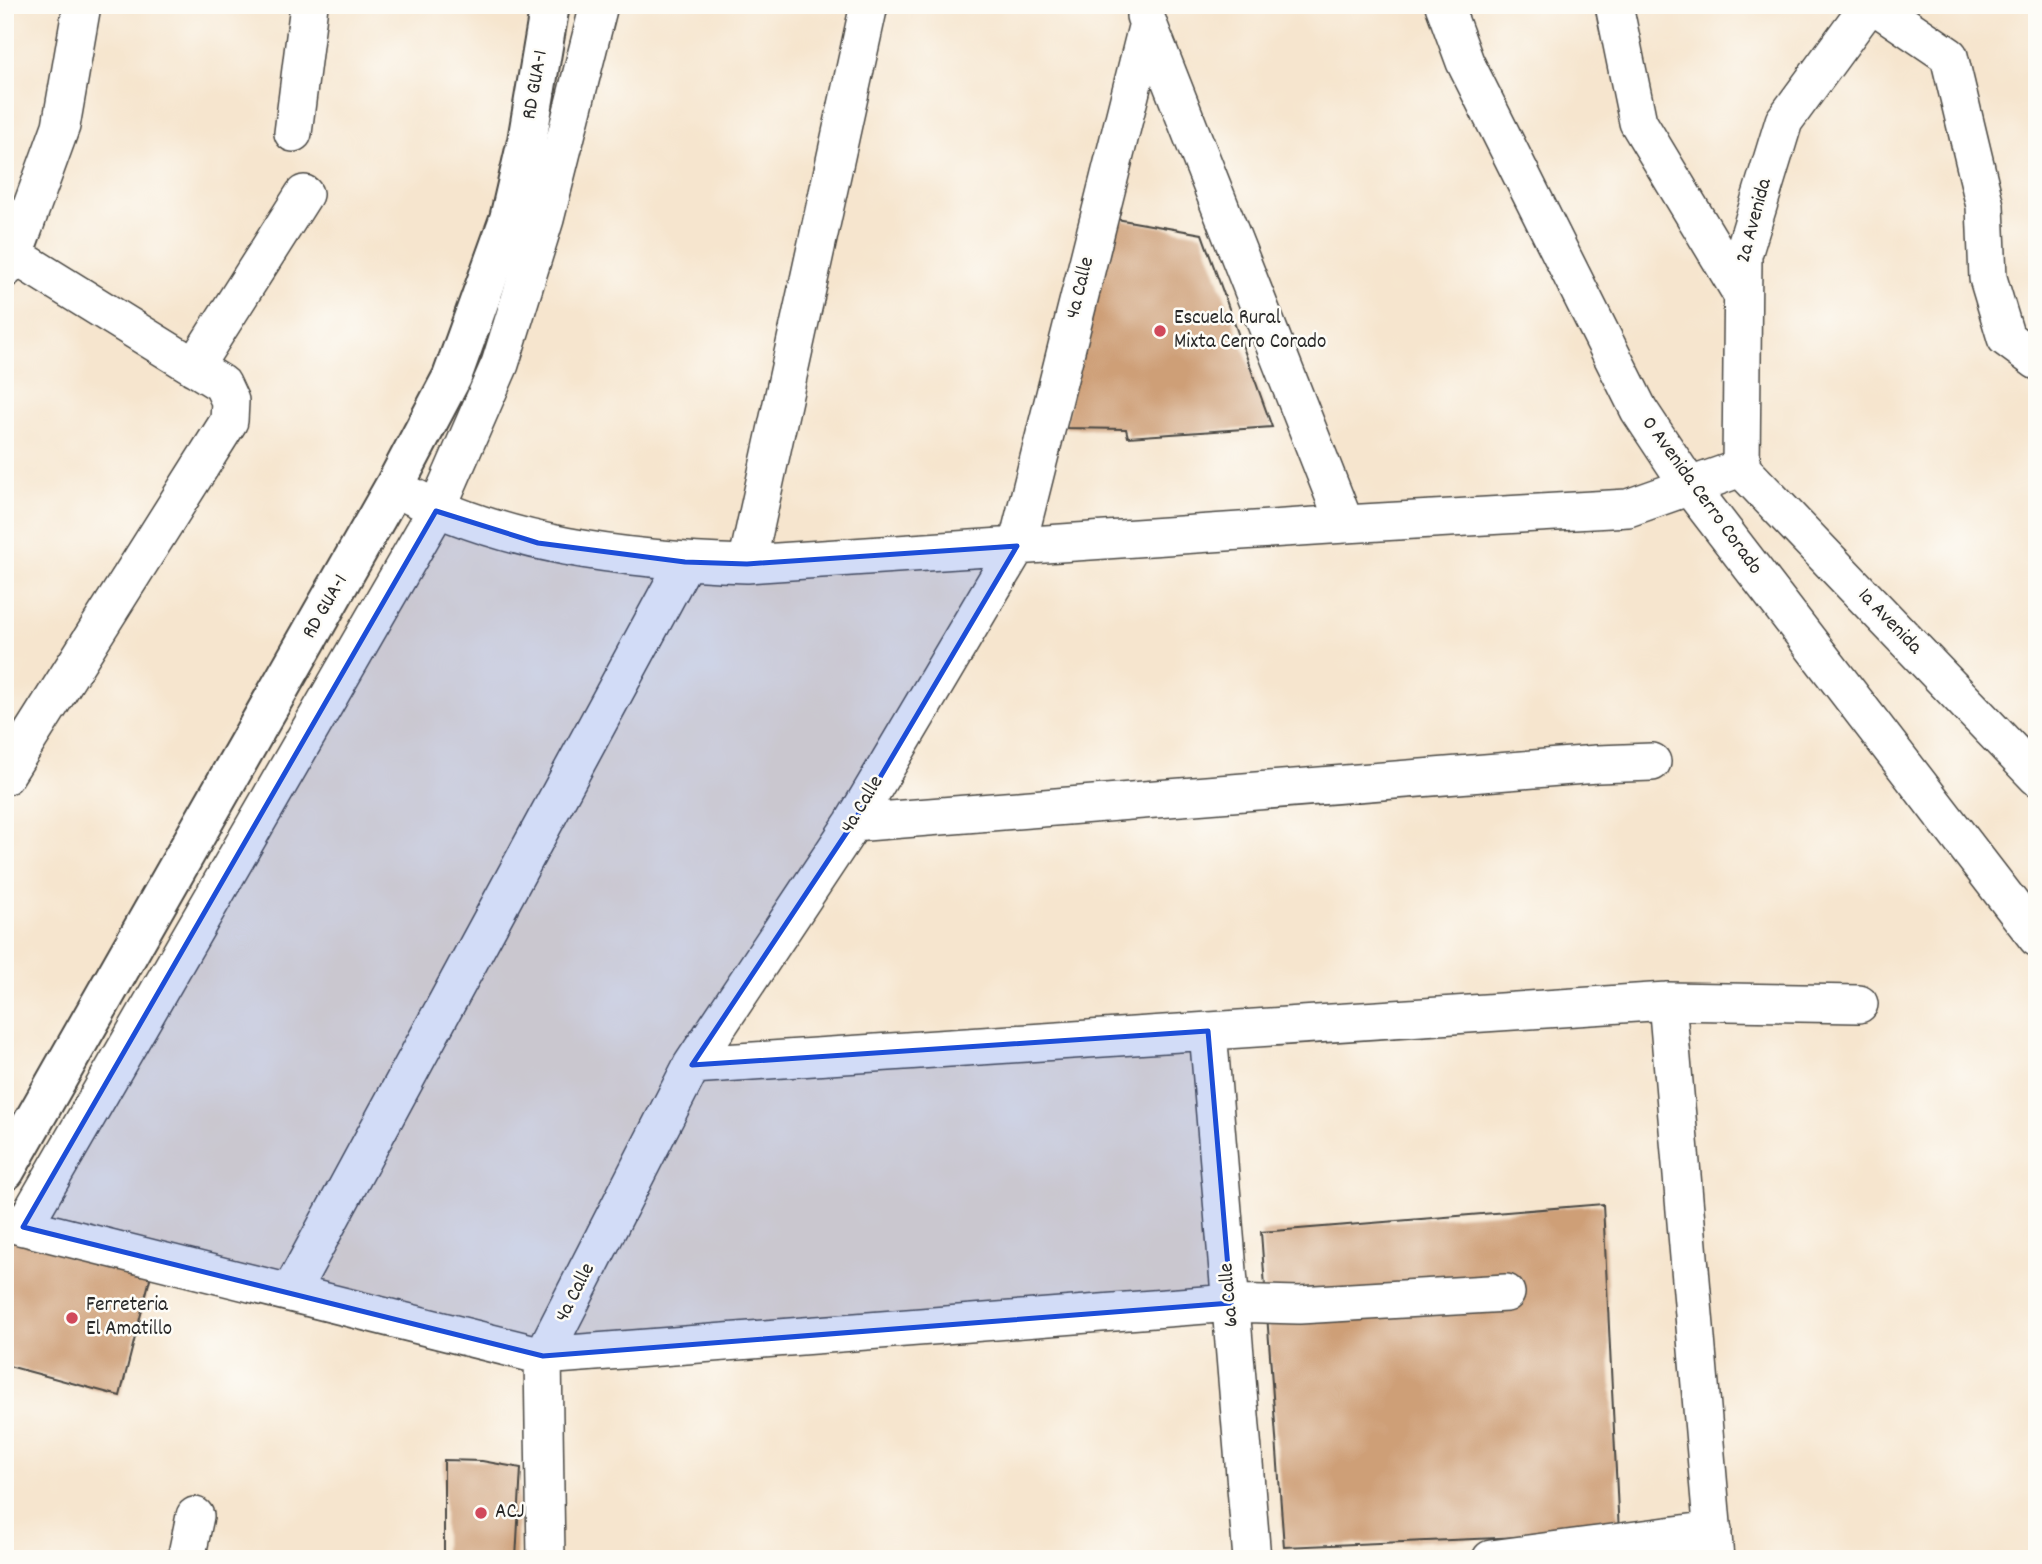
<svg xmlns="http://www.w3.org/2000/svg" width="2042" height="1564" font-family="Dekko,sans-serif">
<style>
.building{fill:#ce9f77}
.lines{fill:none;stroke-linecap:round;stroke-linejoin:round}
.minor-casing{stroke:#494743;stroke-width:40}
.major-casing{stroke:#494743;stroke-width:42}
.minor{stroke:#fff;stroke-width:37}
.major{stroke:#fff;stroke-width:38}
.marked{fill:#1d4ed8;fill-opacity:0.2;stroke:#1d4ed8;stroke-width:5;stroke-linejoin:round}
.poi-dot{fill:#d1495b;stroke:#fdfcf7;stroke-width:2.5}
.labels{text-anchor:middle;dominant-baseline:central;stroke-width:5;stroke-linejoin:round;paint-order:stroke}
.street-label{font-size:21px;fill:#2b2b2b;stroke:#fdfcf7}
.poi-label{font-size:21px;fill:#2b2b2b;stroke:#fdfcf7;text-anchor:start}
</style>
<rect width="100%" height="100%" fill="#fdfcf7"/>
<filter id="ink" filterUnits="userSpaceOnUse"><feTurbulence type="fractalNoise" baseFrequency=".0143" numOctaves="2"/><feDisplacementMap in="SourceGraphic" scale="14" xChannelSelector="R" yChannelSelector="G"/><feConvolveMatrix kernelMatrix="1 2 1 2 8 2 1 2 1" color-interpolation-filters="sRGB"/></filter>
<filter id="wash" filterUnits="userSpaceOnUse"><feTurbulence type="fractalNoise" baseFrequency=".00686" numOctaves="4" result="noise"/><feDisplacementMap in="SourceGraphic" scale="28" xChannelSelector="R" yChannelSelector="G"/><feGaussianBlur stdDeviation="1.57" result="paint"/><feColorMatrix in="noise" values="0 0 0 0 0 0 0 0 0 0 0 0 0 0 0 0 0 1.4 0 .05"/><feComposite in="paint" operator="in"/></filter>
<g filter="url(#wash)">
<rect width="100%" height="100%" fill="#f6e5ce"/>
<g id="blocks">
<path class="building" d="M1105,217L1202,234L1272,427L1128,437L1126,429L1065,428Z
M1603,1204L1619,1533L1284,1547L1261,1232Z
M9,1238L152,1271L120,1396L5,1365V1251Z
M444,1460L482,1461L521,1468L516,1559H444Z"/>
</g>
</g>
<g filter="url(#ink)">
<use href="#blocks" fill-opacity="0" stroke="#494743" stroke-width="2"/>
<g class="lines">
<g class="minor-casing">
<path id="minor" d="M1444,5L1465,62L1639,410L1690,487L2037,938
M1614,5L1638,122L1741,293
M1874,5L1949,56L1985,206L1988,278L2006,338L2037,361
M1145,16L1345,524
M293,133L309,5
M5,269L14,255L61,126L82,5
M194,367L304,194
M1741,468L1743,255L1784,121L1869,5
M1741,468L2037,777
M394,487C502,546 626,560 747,564L1345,524L1628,508L1741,468
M747,564L869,5
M5,776L229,421L230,401L222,384L14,255
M853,823L1597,764L1652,762
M1667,1001L1715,1559
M1208,1031L1252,1559
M692,1065L1667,1001L1859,1004
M5,1222L543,1356L1231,1303L1299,1305L1506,1293
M23,1227L436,511L500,364L545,219L599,5
M290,1293L685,562
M186,1559L195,1516
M546,1559L543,1356L692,1065L853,823L1017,546L1148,23
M1491,1559L1713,1530"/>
</g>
<g class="major-casing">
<path id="major" d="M5,1171L394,487L452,377L509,219L527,141L550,5"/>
</g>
<use href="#minor" class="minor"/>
<use href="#major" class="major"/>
</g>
</g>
<path class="marked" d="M436,511L538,543L685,562L747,564L1017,546L853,823L692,1065L1208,1031L1231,1303L543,1356L23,1227Z"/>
<g class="poi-dot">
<circle cx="1160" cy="331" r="7"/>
<circle cx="72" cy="1318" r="7"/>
<circle cx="481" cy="1513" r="7"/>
</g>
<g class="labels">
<g class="street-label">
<text transform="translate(536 85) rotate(-80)">RD GUA-1</text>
<text transform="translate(1755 221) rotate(-75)">2a Avenida</text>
<text transform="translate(1081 288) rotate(-76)">4a Calle</text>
<text transform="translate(1701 496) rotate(54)">0 Avenida Cerro Corado</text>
<text transform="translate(326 607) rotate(-60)">RD GUA-1</text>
<text transform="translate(1889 622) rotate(46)">1a Avenida</text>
<text transform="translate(863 805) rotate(-59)">4a Calle</text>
<text transform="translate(576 1293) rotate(-63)">4a Calle</text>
<text transform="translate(1230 1295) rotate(-95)">6a Calle</text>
</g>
<g class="poi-label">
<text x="1174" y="319">Escuela Rural<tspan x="1174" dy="24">Mixta Cerro Corado</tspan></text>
<text x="86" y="1306">Ferreteria<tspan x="86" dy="24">El Amatillo</tspan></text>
<text x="495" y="1513">ACJ</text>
</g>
</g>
<rect width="2042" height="1564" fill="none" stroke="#fdfcf7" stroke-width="28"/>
</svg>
